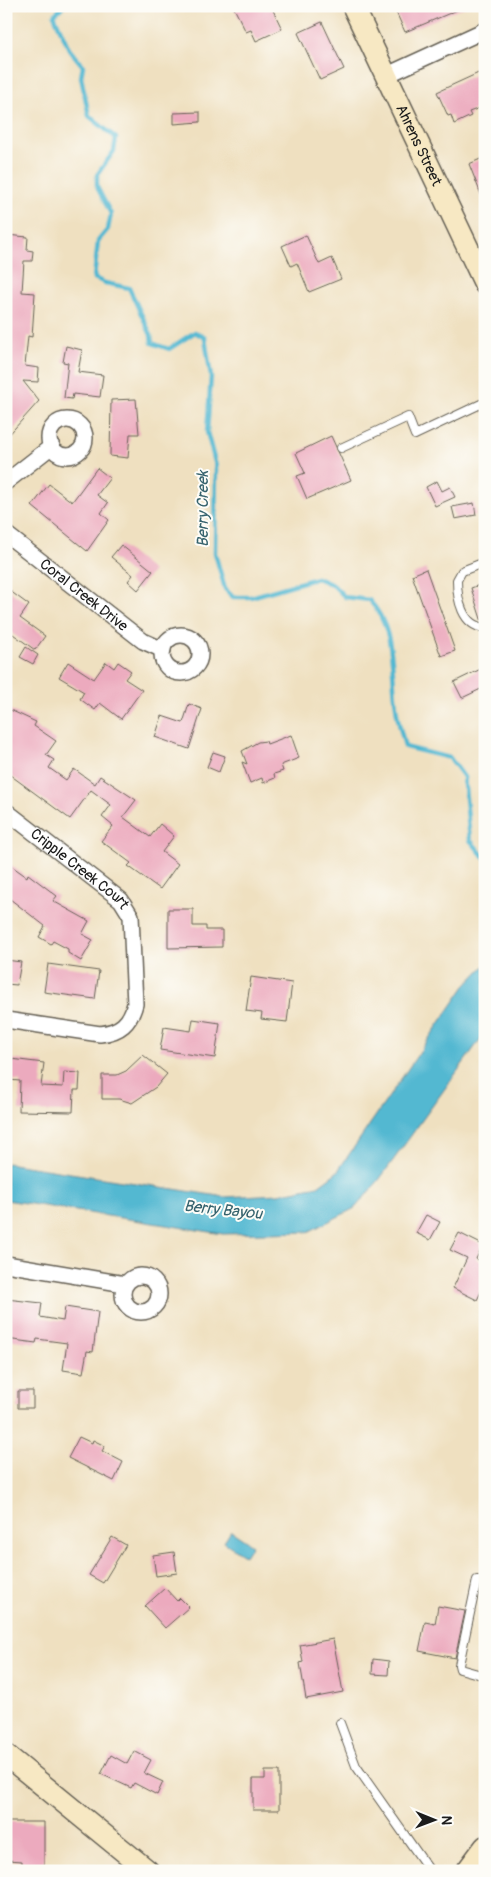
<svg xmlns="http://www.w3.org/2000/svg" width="491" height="1877" font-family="Pangolin,sans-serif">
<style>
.water{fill:#53b8d1;stroke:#386a76}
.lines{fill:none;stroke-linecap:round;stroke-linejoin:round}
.stream{stroke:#53b8d1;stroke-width:4.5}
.building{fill:#ecaabe}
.lane-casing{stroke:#666155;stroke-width:10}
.street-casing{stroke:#666155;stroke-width:18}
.secondary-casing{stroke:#666155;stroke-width:24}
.lane{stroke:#fff;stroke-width:8}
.street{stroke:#fff;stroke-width:15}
.secondary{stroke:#f7e8c3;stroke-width:21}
.labels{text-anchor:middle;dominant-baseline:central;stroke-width:4;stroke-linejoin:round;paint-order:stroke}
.street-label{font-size:15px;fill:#1c1c1c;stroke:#fdfcf7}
.water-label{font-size:16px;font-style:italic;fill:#35626d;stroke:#fdfcf7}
</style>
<rect width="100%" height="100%" fill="#fdfcf7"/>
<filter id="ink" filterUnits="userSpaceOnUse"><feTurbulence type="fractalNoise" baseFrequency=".02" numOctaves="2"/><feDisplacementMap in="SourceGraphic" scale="10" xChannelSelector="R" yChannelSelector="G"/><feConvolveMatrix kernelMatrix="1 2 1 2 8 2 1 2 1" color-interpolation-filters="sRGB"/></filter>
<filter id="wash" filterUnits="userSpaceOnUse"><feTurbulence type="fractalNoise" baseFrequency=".0096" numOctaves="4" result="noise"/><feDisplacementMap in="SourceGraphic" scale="20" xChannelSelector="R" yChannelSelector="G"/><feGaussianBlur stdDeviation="1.12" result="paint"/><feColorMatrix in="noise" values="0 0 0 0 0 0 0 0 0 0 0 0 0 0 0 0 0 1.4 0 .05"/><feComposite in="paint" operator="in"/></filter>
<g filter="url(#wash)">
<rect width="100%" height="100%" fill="#efe0c0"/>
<path class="water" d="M485,965V1033L379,1180L355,1208L308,1232L223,1234L6,1200V1163L225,1197L278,1194L318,1186L337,1172L465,986Z
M231,1531L252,1545L245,1556L224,1542Z"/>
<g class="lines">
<path class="stream" d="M63,6L54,15L69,49L83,66L81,77L89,116L116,138L114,151L97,175V187L111,214L108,229L98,241L94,278L105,283L129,288L151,335L152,343L169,349L195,332L205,338L211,377L207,432L216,466L215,553L225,589L233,597H251L317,578L333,585L345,597L369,600C396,628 391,669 396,706C397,720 402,734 405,747L450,758L464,777L470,840L485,858"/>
</g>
<g id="blocks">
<path class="building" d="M233,6H271L282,29L256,41L251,30L246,32Z
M410,6L412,10L421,6H467L405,32L396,12Z
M322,22L344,69L320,80L298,33Z
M485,70V106L469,112L471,116L454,124L451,115L448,116L437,92Z
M200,112V122L174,124V113Z
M485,157V202H484L469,164Z
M6,235L28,237L27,250L33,251L32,261H24L22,292L35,293L32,337L28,336L25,366L39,368L38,382L23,381L39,401L6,438Z
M306,235L319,264L332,258L341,279L309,292L297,263L291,266L282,246Z
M66,346L82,350L78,372L103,375L100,397L73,394L72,399L64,398L68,363L63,362Z
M136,399L139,434H130L128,458L110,456L111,400Z
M331,436L351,480L307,499L297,476L305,473L296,453Z
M97,468L110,478L97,495L108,503L101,513L109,520L87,551L32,506L49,484L72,502Z
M437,481L442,491L450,487L455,497L435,506L426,487Z
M474,503L476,515L455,519L452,507Z
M121,545L153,571L138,590L128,581L133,575L111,557Z
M426,569L455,651L441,656L412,575Z
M485,583V622H482L471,588Z
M6,588L29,605L20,618L45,636L35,650L6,629Z
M26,647L38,655L33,664L20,657Z
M68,662L94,679L106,662L114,668L118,662L131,671L125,679L142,690L121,719L100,703L95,710L80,699L84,692L59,677Z
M485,667V687L462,698L454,682Z
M189,704L202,709L189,749L155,737L162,716L183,723Z
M6,708L36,722L34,726L56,741L46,755L54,760L49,768L66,780L74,769L95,784L100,776L136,800L123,817L150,837L160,824L174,836L162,852L178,864L160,889L128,866L131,863L101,841L113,826L102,817L111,805L91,790L70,819L6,772Z
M291,735L299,758L281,765L283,771L274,774L275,778L263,783L262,778L250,783L242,762L247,764L242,751L258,742L266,741L267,744Z
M213,752L225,756L219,772L207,767Z
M6,862L27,877L28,874L57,896L53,901L89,921L82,934L93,940L81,961L68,953V949L53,941L51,944L39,937L45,926L10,899H6Z
M168,909H193V926H206V930H222V947L168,948Z
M6,960L21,962L17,985L6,984Z
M48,964L99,971L95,999L44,992Z
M251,977L292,983L287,1022L261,1019L262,1013L246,1011Z
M193,1019L220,1023L215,1058L160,1050L164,1027L191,1031Z
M143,1055L167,1074L156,1087L132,1103L119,1099H102V1075H117L126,1071Z
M11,1059L44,1063L41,1086L63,1087L64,1072L80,1073L79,1090H74L73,1112L19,1111L20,1081L8,1080Z
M426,1215L440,1222L430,1240L416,1233Z
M459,1233L483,1245L476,1259L485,1263V1284L477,1300L453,1288L467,1258L450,1250Z
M6,1299L42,1303L40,1317L63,1321L65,1307L98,1312L93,1352L87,1351L83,1373L63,1370L67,1343L37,1339L36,1343L6,1339Z
M18,1391H33V1408H18Z
M79,1437L92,1443L93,1440L105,1446L102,1451L123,1462L114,1481L68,1458Z
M112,1537L126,1545L103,1583L89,1575Z
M174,1552L177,1573L156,1576L153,1555Z
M165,1588L177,1601L180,1598L189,1607L165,1628L145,1606Z
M438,1606L465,1611L455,1658L419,1651L425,1622L435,1624Z
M333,1639L343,1692L306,1699L300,1663L303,1662L300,1645Z
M373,1659L389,1661L388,1675L372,1674Z
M134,1751L151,1760L144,1773L163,1782L157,1795L134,1783L131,1788L101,1774L111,1755L127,1764Z
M265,1771H279V1810H253V1779H265Z
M6,1822H44V1871H22V1861L6,1860Z"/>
</g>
</g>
<g filter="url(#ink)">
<use href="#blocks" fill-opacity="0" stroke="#666155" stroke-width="1"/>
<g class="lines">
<g class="lane-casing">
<path id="lane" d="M341,448L408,417L415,435L485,402
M485,562L462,571L457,580C457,599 462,626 485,628
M477,1580L459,1665L460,1669L485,1676
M340,1723L356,1766L430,1871"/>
</g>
<g class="street-casing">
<g id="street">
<path d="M385,76L485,30"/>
<circle cx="67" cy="438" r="18"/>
<path d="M6,482L52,446"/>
<path id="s1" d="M6,534L143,641L163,650"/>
<circle cx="181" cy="654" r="19"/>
<path id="s2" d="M6,811L121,900L131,916L135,1004C130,1023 120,1032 100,1034L6,1020"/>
<path d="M6,1264L125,1284"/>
<circle cx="141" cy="1294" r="18"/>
</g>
</g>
<g class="secondary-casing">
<g id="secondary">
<path id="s3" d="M353,6L485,284"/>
<path d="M6,1755L148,1871"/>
<path d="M467,1871L485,1847"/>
</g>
</g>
<use href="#lane" class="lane"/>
<use href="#street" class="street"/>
<use href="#secondary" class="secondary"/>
</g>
</g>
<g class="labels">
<g class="street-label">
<text stroke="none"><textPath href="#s3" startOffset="154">Ahrens Street</textPath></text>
<text stroke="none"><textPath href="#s1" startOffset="99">Coral Creek Drive</textPath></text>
<text stroke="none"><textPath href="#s2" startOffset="94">Cripple Creek Court</textPath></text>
</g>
<g class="water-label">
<text transform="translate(203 509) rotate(-90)">Berry Creek</text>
<text transform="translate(223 1210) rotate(6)">Berry Bayou</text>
</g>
</g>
<rect width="491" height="1877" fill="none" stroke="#fdfcf7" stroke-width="25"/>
<g transform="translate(434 1820) rotate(91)" stroke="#fdfcf7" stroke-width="4" paint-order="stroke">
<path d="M0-4L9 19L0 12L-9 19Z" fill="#1c1c1c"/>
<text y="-8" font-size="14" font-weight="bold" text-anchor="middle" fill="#1c1c1c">N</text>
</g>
</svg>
